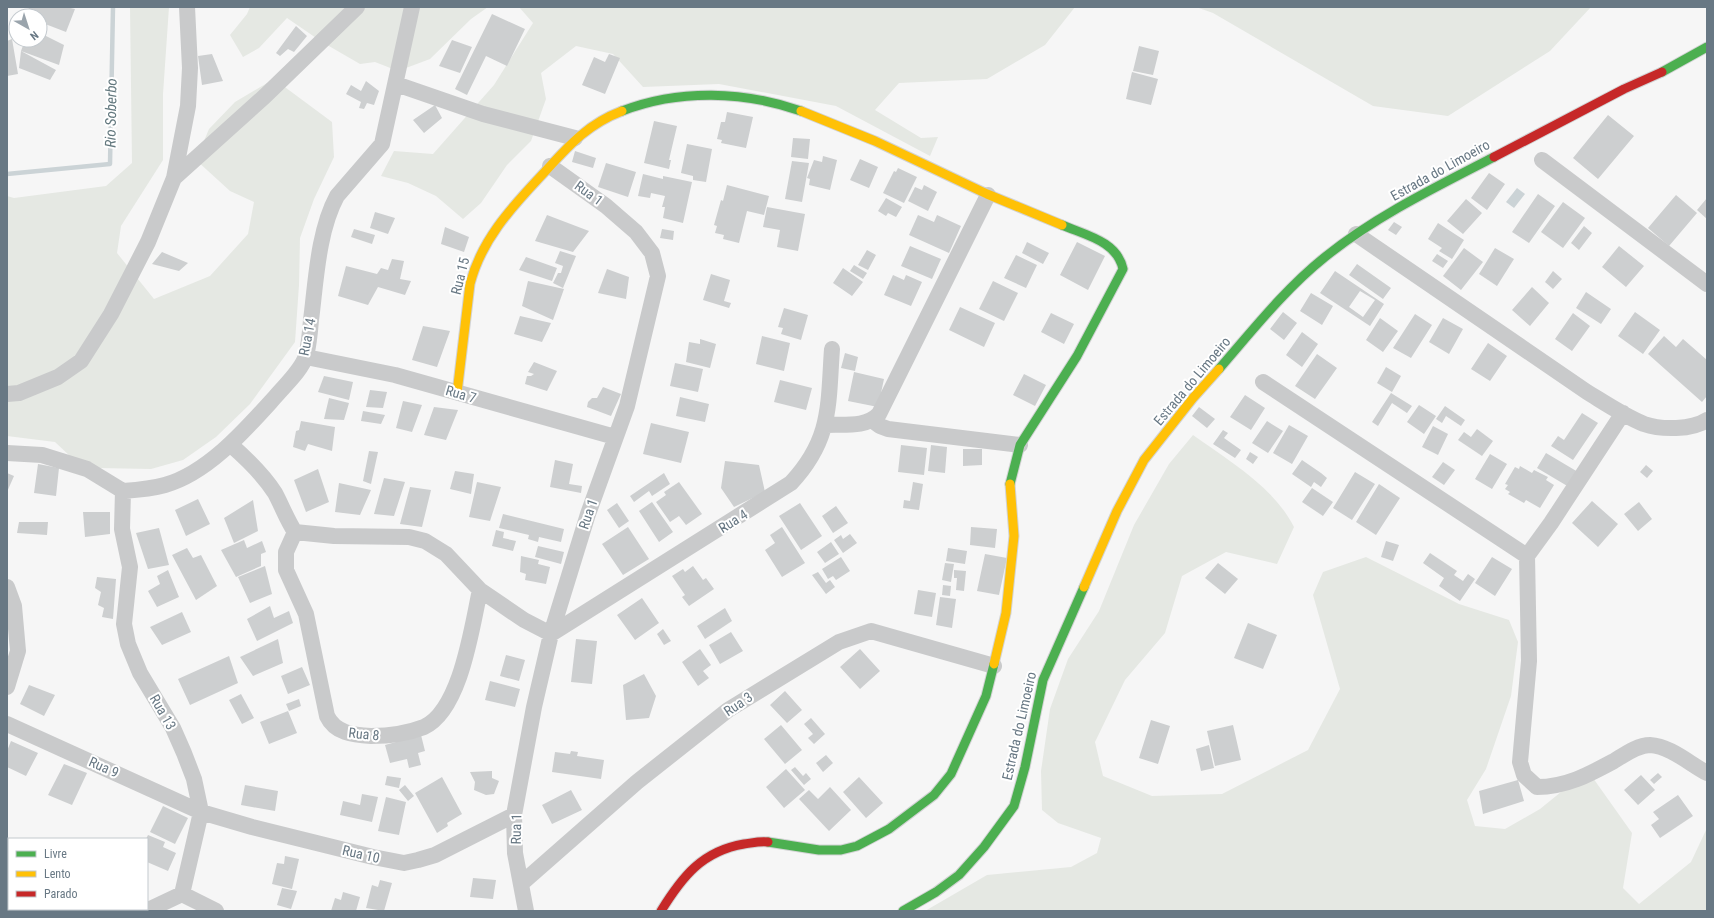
<svg xmlns="http://www.w3.org/2000/svg" width="1714" height="918" font-family="'Roboto Condensed',sans-serif">
<style>
.green{fill:#e5e8e3}
.water{fill:#cbd3d6}
.lines{fill:none;stroke-linecap:round;stroke-linejoin:round}
.stream{stroke:#cbd3d6;stroke-width:4.5}
.building{fill:#cdcfd0;fill-rule:evenodd}
.fast-casing{stroke:#d2d3d4;stroke-width:11}
.slow-casing{stroke:#d2d3d4;stroke-width:11}
.jam-casing{stroke:#d2d3d4;stroke-width:11}
.street{stroke:#c9cacb;stroke-width:16}
.fast{stroke:#4caf50;stroke-width:9}
.slow{stroke:#ffc107;stroke-width:9}
.jam{stroke:#c62828;stroke-width:9}
.labels{text-anchor:middle;dominant-baseline:central;stroke-width:4;stroke-linejoin:round;paint-order:stroke}
.street-label{font-size:14px;fill:#687884;stroke:#fff}
.water-label{font-size:15px;font-style:italic;fill:#64797f;stroke:#fff}
</style>
<rect width="100%" height="100%" fill="#f6f6f6"/>
<path class="green" d="M130,7H169L163,94V160L121,226L117,253L154,299L210,276L248,234L254,202L230,191L196,160L209,129L235,102L274,79L332,122L334,157L314,199L300,238L299,285L295,342L250,404L216,437L183,460L151,469L97,468L71,457L55,442L7,436V196L14,198L106,186L132,163Z
M250,7H488L471,19L430,59L398,71L375,62L360,64L322,42L287,18L259,48L243,57L230,35L247,14Z
M519,7H1075L1045,45L987,79L899,83L875,110L921,138L938,137L930,156L836,106L719,84L643,87L613,54L576,46L541,73L546,99L531,141L507,165L481,203L463,219L436,196L408,183L381,176L394,151L433,154L494,85L533,23Z
M1196,7H1591L1550,51L1448,116L1373,106L1213,13Z
M1193,435C1229,461 1273,486 1294,527L1277,564L1226,552L1182,576L1165,633L1125,680L1095,742L1103,776L1152,796L1222,794L1308,750L1340,689L1313,595L1323,572L1366,557L1459,604L1509,620L1518,642L1511,696L1486,769L1467,800L1475,826L1505,829L1540,809L1577,779L1593,778L1632,833L1623,888L1639,904L1691,862L1707,828V911H925L987,875L1071,867L1097,853L1101,838L1058,823L1042,810L1041,771L1050,709L1068,659L1099,611L1134,525L1169,464Z"/>
<path class="water" d="M1517,188L1525,194L1514,208L1506,202Z"/>
<g class="lines">
<path class="stream" d="M7,174L110,164L113,7"/>
</g>
<path class="building" d="M29,7H66L75,9L66,32L40,22V16H27Z
M492,14L525,29L507,66L486,56L467,95L455,89Z
M296,26L307,36L294,52L288,49L280,56L276,53Z
M40,33L64,45L59,65L21,51L56,70L50,80L19,68L21,51L25,40H40Z
M12,39L18,74L7,76V41Z
M452,40L472,47L460,73L439,66Z
M1139,46L1159,51L1153,75L1133,71Z
M212,54L223,81L202,85L198,56Z
M609,54L620,58L605,94L582,85L594,57L605,62Z
M1132,72L1158,79L1151,105L1126,99Z
M366,81L379,91L374,105L367,103L364,109L359,108L361,102L346,94L351,85L361,91Z
M435,105L442,118L424,133L413,120Z
M727,112L753,117L746,148L721,143L722,140L717,139L721,122H725Z
M1608,115L1634,136L1598,179L1573,158Z
M654,121L677,126L669,160H671L669,169L644,163Z
M793,138L810,139L808,159L791,157Z
M687,144L712,149L706,182L693,180V176L681,173Z
M575,151L596,158L593,168L572,162Z
M823,156L837,160L830,190L809,185L810,179L807,178L814,160L822,162Z
M860,159L878,167L869,188L850,180Z
M792,161L809,163L802,202L785,199Z
M606,163L636,172L628,197L598,187Z
M898,168L917,177L904,203L883,193L894,171L896,172Z
M1489,173L1505,184L1487,210L1471,198Z
M643,174L663,179V176L692,182L683,223L663,218L665,207H662L665,196L651,193L650,198L638,196Z
M727,185L769,196L764,215L747,211L739,243L723,239L724,235L715,233L717,226L714,225L721,200L723,201Z
M924,185L937,192L928,211L908,201L915,187L922,190Z
M1538,194L1555,206L1529,243L1512,232Z
M1676,195L1697,213L1669,246L1648,228Z
M886,198L902,207L896,217L888,213L886,216L878,211Z
M1707,198V219L1697,210Z
M1466,199L1482,213L1463,234L1447,221Z
M1563,202L1585,218L1563,248L1541,232Z
M767,207L805,214L798,251L777,247L780,230L763,227Z
M375,212L395,218L388,234L370,228Z
M547,215L589,231L573,252L535,241Z
M918,215L934,222L937,215L961,226L949,253L909,235Z
M1394,222L1402,227L1396,235L1388,230Z
M1438,223L1464,240L1452,259L1439,251L1442,248L1428,239Z
M1584,226L1592,233L1579,250L1571,243Z
M445,227L469,237L464,252L441,244Z
M354,229L375,235L372,244L351,237Z
M662,229L674,231L673,240L660,238Z
M1027,242L1049,253L1043,264L1022,253Z
M1077,242L1105,256L1088,290L1060,275Z
M910,246L941,259L932,279L901,266Z
M1619,246L1644,266L1626,287L1602,267Z
M1464,248L1483,262L1461,290L1443,276Z
M1495,248L1514,259L1497,286L1479,274Z
M867,250L876,255L868,270L858,265Z
M560,251L576,256L563,288L553,283L558,273H561L563,266L555,263Z
M162,252L188,263L179,271L152,264Z
M1437,254L1448,261L1443,268L1432,261Z
M1016,255L1037,265L1026,288L1004,278Z
M526,257L557,268L552,281L519,270Z
M392,259L404,261L400,279L411,281L405,295L378,287L368,305L338,296L346,266L377,274L381,268L388,270Z
M1357,264L1391,288L1383,299L1349,275Z
M854,265L867,273L863,279L850,271Z
M843,268L863,282L852,296L833,283Z
M607,269L629,277L626,299L598,293Z
M1335,271L1384,304L1370,326L1320,293ZM1360,291L1375,300L1363,317L1349,307Z
M1553,271L1562,279L1553,289L1545,282Z
M711,274L730,280L724,301L731,303L729,308L703,300Z
M893,275L904,280L906,275L922,282L911,306L884,295Z
M528,281L564,289L553,320L522,306Z
M993,281L1018,293L1004,321L979,309Z
M1532,287L1549,303L1530,326L1512,310Z
M1586,292L1611,309L1601,324L1576,308Z
M1311,293L1333,306L1322,325L1300,311Z
M960,307L995,323L984,347L949,330Z
M784,308L808,315L801,340L781,334L783,328L778,327Z
M1283,312L1297,323L1284,340L1270,329Z
M1635,312L1660,330L1643,354L1618,336Z
M1051,313L1074,324L1064,344L1041,332Z
M1573,313L1590,326L1572,351L1555,339Z
M1415,314L1432,325L1411,358L1393,348Z
M520,316L551,323L542,342L514,334Z
M1380,318L1398,331L1383,352L1366,340Z
M1443,318L1463,329L1449,354L1429,342Z
M423,326L450,331L437,367L412,360Z
M1302,332L1318,344L1302,367L1286,355Z
M762,336L790,343L784,371L756,364Z
M1664,336L1676,347L1683,339L1707,360V396L1702,402L1648,354Z
M700,339L716,344L710,368L686,362L689,342L700,344Z
M1488,343L1507,356L1490,381L1471,369Z
M845,353L858,357L855,371L841,368Z
M1317,354L1337,368L1315,399L1295,386Z
M534,362L557,371L547,391L525,384L527,376H531L534,374L528,372Z
M675,363L703,369L698,392L670,386Z
M1386,367L1401,376L1392,392L1377,383Z
M854,372L884,379L878,407L848,401Z
M1024,374L1046,385L1035,406L1013,395Z
M324,376L353,382L349,400L318,392Z
M780,380L812,388L806,410L774,402Z
M603,387L621,394L611,416L587,407L588,402L592,398H597Z
M370,390L387,392L383,408L366,407Z
M1391,393L1412,406L1407,413L1392,403L1378,426L1372,422Z
M1245,395L1265,408L1251,430L1230,417Z
M680,397L709,404L705,422L676,416Z
M329,398L349,403L344,420L324,419Z
M403,401L422,405L412,432L396,428Z
M1419,405L1436,416L1424,434L1407,422Z
M1445,406L1465,420L1461,426L1446,416L1442,423L1436,419Z
M434,407L458,410L446,440L424,435Z
M1199,407L1215,419L1207,428L1192,416Z
M363,411L385,415L381,424L361,421Z
M1582,413L1598,423L1573,460L1551,446L1558,436L1564,440Z
M301,421L335,427L332,451L308,444L305,451L293,447L296,431L299,430Z
M1267,421L1283,431L1268,453L1252,443Z
M651,423L689,432L681,463L643,454Z
M1289,425L1308,436L1292,464L1273,453Z
M1433,426L1448,434L1438,455L1422,447Z
M1477,429L1493,441L1482,456L1458,440L1464,432L1471,437Z
M1223,430L1228,433L1224,438L1241,450L1235,458L1213,444Z
M901,445L927,448L924,475L898,472Z
M931,445L947,447L945,473L928,471Z
M963,449H982V465L963,466Z
M369,451L378,452L371,484L363,481Z
M1250,452L1258,457L1253,464L1246,459Z
M1546,453L1578,472L1569,487L1537,468Z
M1490,454L1507,464L1492,489L1475,479Z
M555,460L573,464L569,484L582,486L581,493L550,487Z
M1302,460L1321,473L1317,479L1321,473L1327,478L1321,487L1314,482L1311,487L1292,474Z
M725,461L759,465L765,492L734,507L721,488Z
M1443,462L1455,470L1444,485L1432,477Z
M38,464L59,468L56,496L34,493Z
M1646,465L1653,471L1647,478L1640,472Z
M1520,466L1532,473L1534,470L1548,477L1546,480L1554,485L1540,508L1526,500L1524,503L1508,494L1510,492L1505,489L1508,485L1505,484L1515,467L1519,469Z
M318,469L329,502L306,512L294,480Z
M455,471L474,474L471,494L450,489Z
M1355,472L1375,484L1352,520L1333,508Z
M7,473L14,476L7,492Z
M664,473L670,484L652,496L649,491L634,502L630,496Z
M384,478L405,482L394,516L374,514Z
M477,482L501,487L490,521L469,517Z
M679,482L702,514L686,525L679,516L670,522L656,502L666,495L664,492Z
M913,482L923,484L919,510L903,508L904,500L910,501Z
M339,483L371,490L360,515L335,512Z
M1379,484L1400,498L1376,535L1356,522Z
M410,487L431,490L422,527L400,524Z
M1312,488L1333,502L1323,516L1302,502Z
M198,499L210,524L186,536L175,510Z
M253,500L258,531L234,543L224,518Z
M1592,501L1618,524L1598,547L1572,523Z
M652,502L673,532L659,542L639,511Z
M1639,502L1652,519L1638,531L1624,514Z
M617,503L629,521L619,528L607,510Z
M800,503L822,536L801,550L779,516Z
M836,506L848,523L833,533L822,516Z
M83,512H110V534L85,537Z
M503,514L564,529L561,542L539,537L538,542L528,539L529,535L499,528Z
M19,522H48L47,535L17,533Z
M628,527L649,559L623,575L602,544Z
M782,527L805,563L782,577L765,550L775,543L770,535Z
M971,527L997,529L995,548L970,545Z
M159,528L169,565L148,569L136,533Z
M496,530L504,532L503,538L516,541L513,551L492,546Z
M850,534L857,543L843,553L834,540L841,535L843,539Z
M244,540L247,548L262,541L266,552L261,554V566L236,577L221,550Z
M1386,541L1399,545L1393,561L1381,557Z
M831,542L839,554L825,563L817,552Z
M538,546L564,552L561,564L535,557Z
M187,548L193,558L201,555L217,586L196,600L172,555Z
M948,548L967,551L965,564L946,561Z
M1430,553L1457,571L1454,575L1463,581L1468,574L1475,579L1460,601L1439,586L1444,578L1423,563Z
M985,554L1007,558L999,595L977,591Z
M521,556L539,560L538,564L550,567L546,584L525,580L526,574L520,572Z
M841,557L850,571L836,580L833,576L828,579L822,569Z
M1492,557L1512,569L1495,596L1475,583Z
M945,563L954,564L951,582L942,580Z
M1218,563L1238,579L1225,594L1205,578Z
M265,566L272,594L250,603L238,577Z
M693,566L703,580L706,578L714,589L689,606L682,597L685,595L672,576L683,569L685,572Z
M168,570L179,597L157,607L148,591L160,584L157,576Z
M954,570L966,571L964,591L956,590L957,578H954Z
M818,572L826,583L830,580L835,587L826,594L812,575Z
M97,577L116,579L113,619L102,617L104,608L98,605L101,592L95,588Z
M943,585L951,586L950,596L942,595Z
M918,590L936,593L932,617L914,614Z
M940,597L956,599L952,628L936,625Z
M642,598L659,623L635,640L617,615Z
M270,606L274,618L289,611L293,623L257,641L247,619Z
M725,608L732,621L705,639L697,626Z
M182,612L191,632L162,645L150,627Z
M1248,623L1277,635L1263,669L1234,658Z
M663,629L671,641L664,645L657,634Z
M731,632L743,651L720,664L709,645Z
M278,639L283,663L253,676L240,657Z
M576,639L597,641L592,684L571,682Z
M700,649L711,665L703,671L709,678L698,686L682,662Z
M860,649L880,671L860,689L840,667Z
M506,655L525,660L519,681L500,676Z
M229,656L238,683L190,705L178,679Z
M302,667L310,685L288,694L281,676Z
M644,674L656,696L649,718L626,720L623,685Z
M490,681L520,689L515,707L485,700Z
M29,685L55,695L44,716L20,704Z
M785,691L802,710L787,723L770,705Z
M241,694L254,718L242,724L229,700Z
M299,699L301,706L289,711L286,704Z
M288,711L297,733L269,744L260,722Z
M811,718L825,734L814,744L808,738L813,734L804,724Z
M1151,720L1170,726L1158,764L1139,758Z
M781,725L802,750L785,764L764,739Z
M1233,725L1241,760L1215,766L1207,731Z
M421,735L425,751L418,753L421,765L409,768L407,759L390,763L385,745Z
M11,741L38,753L26,776L7,767V751Z
M1209,745L1214,768L1201,771L1196,749Z
M571,751L578,752L577,756L604,760L601,779L552,772L555,752L570,754Z
M826,755L833,763L823,772L816,763Z
M64,764L87,773L72,805L48,795Z
M795,767L803,776L806,773L811,779L804,785L791,770Z
M786,769L805,790L784,808L766,787Z
M492,771V778L499,781L494,794L486,795L474,790L475,782L470,772Z
M1658,773L1662,777L1654,784L1650,780Z
M1641,775L1655,790L1638,805L1624,790Z
M387,776L401,778L399,788L385,785Z
M442,777L462,814L447,823L448,826L437,833L415,793Z
M859,777L883,803L866,818L843,792Z
M1518,780L1524,801L1483,814L1479,791Z
M245,785L278,791L275,811L241,805Z
M405,785L414,796L408,801L399,790Z
M830,787L851,810L829,831L799,799L809,790L818,799Z
M571,790L582,810L552,824L542,805Z
M362,794L378,797L372,822L340,815L343,801L360,805Z
M1678,795L1693,816L1660,838L1651,825L1659,819L1653,812Z
M386,797L406,802L399,835L378,831Z
M163,806L188,818L175,844L150,832Z
M148,835L165,842L163,847L176,853L168,871L147,862L146,839Z
M285,856L299,859L292,889L272,884L277,863L284,864Z
M473,878L496,880L493,899L470,897Z
M380,880L392,883L384,911L366,908L372,885L378,887Z
M282,888L297,891L291,909L277,905Z
M343,892L360,897L356,911H331L335,898L341,900Z"/>
<g class="lines">
<g class="fast-casing">
<path id="fast" d="M1662,72L1707,47
M622,111C679,89 744,91 801,111
M1219,369C1252,331 1285,289 1325,257C1376,216 1436,187 1494,157
M1010,484L1020,445L1077,356L1123,269C1117,241 1085,235 1062,225
M768,842L819,850H841L857,846L889,829L934,795L951,774L986,696L994,664
M903,911L936,892L959,875L984,847L1014,806L1025,767L1043,680L1084,587"/>
</g>
<g class="slow-casing">
<path id="slow" d="M801,111L875,141L987,194L1062,225
M457,393L470,284C481,241 510,209 540,177C566,149 585,125 622,111
M1084,587L1117,511L1144,460L1193,398L1219,369
M994,664L1006,613L1014,536L1010,484"/>
</g>
<g class="jam-casing">
<path id="jam" d="M1494,157L1624,89L1662,72
M661,911C682,877 702,851 744,844C752,843 760,841 768,842"/>
</g>
<path class="street" d="M396,84L483,114L575,138
M1542,160L1707,284
M174,178L265,96L357,7
M1356,234L1587,392C1605,403 1624,416 1644,424C1661,430 1692,430 1707,420
M306,357L395,375L615,437
M1263,382L1527,556
M7,394L19,393L58,377L81,361L111,314L148,242L174,178L188,106L190,68L187,7
M1623,413L1551,523L1527,556L1529,661L1520,762L1524,775L1537,787C1566,787 1588,775 1614,761C1624,755 1637,745 1650,745C1670,746 1690,764 1707,773
M873,421L880,426L888,429L1020,445
M826,425C843,424 866,428 879,414L988,195
M231,445C247,459 263,474 275,493C282,506 287,520 295,532L334,536L409,537L425,541L446,554L480,590L524,620L551,634L791,483C832,439 828,405 832,349
M7,453L42,455L87,469L123,491
M295,532L286,552V570L306,614L327,716C335,733 353,735 371,736C389,736 406,734 424,727C461,710 472,626 480,590
M7,587L14,606L18,651L7,687
M7,724L201,812L252,827L373,857L404,863L418,860L435,855L514,815
M522,883L637,782L728,710L839,642L871,631L994,666
M182,894L216,911
M146,911L182,894L201,812L194,779L184,753L173,728L140,673L128,644L124,624L130,567L122,529L123,491C137,490 151,489 165,485C208,473 246,429 275,397C285,385 301,371 306,356C309,345 310,332 311,320C316,281 318,231 337,196L382,144L412,7
M526,911L515,853L514,815L534,707L551,634L588,514L627,406L658,276L652,253L636,232L606,206L550,166"/>
<use href="#fast" class="fast"/>
<use href="#slow" class="slow"/>
<use href="#jam" class="jam"/>
</g>
<g class="labels">
<g class="street-label">
<text transform="translate(1440 170) rotate(-29)">Estrada do Limoeiro</text>
<text transform="translate(589 193) rotate(36)">Rua 1</text>
<text transform="translate(460 276) rotate(-76)">Rua 15</text>
<text transform="translate(307 337) rotate(-79)">Rua 14</text>
<text transform="translate(1192 381) rotate(-50)">Estrada do Limoeiro</text>
<text transform="translate(461 394) rotate(16)">Rua 7</text>
<text transform="translate(588 514) rotate(-71)">Rua 1</text>
<text transform="translate(733 521) rotate(-32)">Rua 4</text>
<text transform="translate(738 704) rotate(-34)">Rua 3</text>
<text transform="translate(163 712) rotate(60)">Rua 13</text>
<text transform="translate(1019 726) rotate(-77)">Estrada do Limoeiro</text>
<text transform="translate(364 734) rotate(6)">Rua 8</text>
<text transform="translate(104 767) rotate(24)">Rua 9</text>
<text transform="translate(516 829) rotate(-89)">Rua 1</text>
<text transform="translate(361 854) rotate(13)">Rua 10</text>
</g>
<g class="water-label">
<text transform="translate(111 113) rotate(-89)">Rio Soberbo</text>
</g>
</g>
<rect width="1714" height="918" fill="none" stroke="#687884" stroke-width="16"/>
<rect x="8" y="838" width="140" height="72" fill="#ffffff" stroke="#c3c9ce"/>
<rect x="16" y="851" width="20" height="6" fill="#4caf50" stroke="#c3c9ce"/>
<text x="44" y="858" font-size="12" fill="#687884">Livre</text>
<rect x="16" y="871" width="20" height="6" fill="#ffc107" stroke="#c3c9ce"/>
<text x="44" y="878" font-size="12" fill="#687884">Lento</text>
<rect x="16" y="891" width="20" height="6" fill="#c62828" stroke="#c3c9ce"/>
<text x="44" y="898" font-size="12" fill="#687884">Parado</text>
<g transform="translate(28 28) rotate(141)"><circle r="19" fill="#ffffff" stroke="#c3c9ce"/>
<path d="M0-3L7 15L0 10L-7 15Z" fill="#9aa4ac"/>
<text y="-6" font-size="11" font-weight="bold" text-anchor="middle" fill="#687884">N</text>
</g>
</svg>
